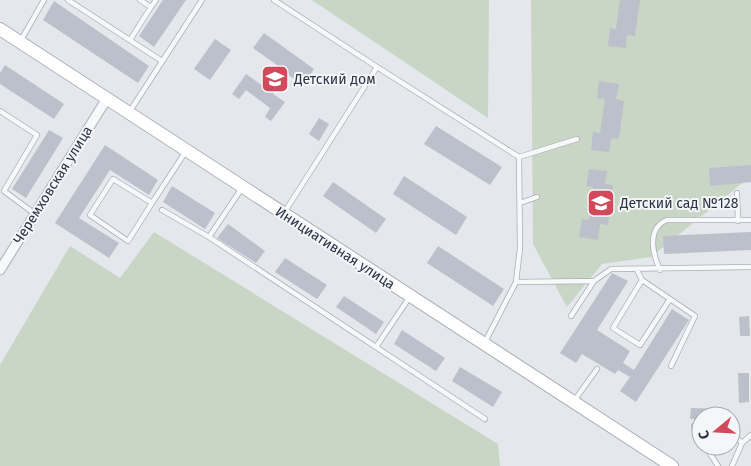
<svg xmlns="http://www.w3.org/2000/svg" width="751" height="466" font-family="'Fira Sans',sans-serif">
<style>
.green{fill:#c9d6c5}
.building{fill:#bbc0ca}
.lines{fill:none;stroke-linecap:round;stroke-linejoin:round}
.lane-casing{stroke:#a9aeb7;stroke-width:6}
.street-casing{stroke:#a9aeb7;stroke-width:11}
.secondary-casing{stroke:#a9aeb7;stroke-width:14}
.lane{stroke:#f7f8fa;stroke-width:4.5}
.street{stroke:#f7f8fa;stroke-width:9}
.secondary{stroke:#fff;stroke-width:12}
.labels{text-anchor:middle;dominant-baseline:central;stroke-width:4;stroke-linejoin:round;paint-order:stroke}
.poi-label{font-size:14px;fill:#2b3445;stroke:#f4f6f9;text-anchor:start}
.street-label{font-size:14px;fill:#2b3445;stroke:#f4f6f9}
</style>
<rect width="100%" height="100%" fill="#e4e7ec"/>
<path class="green" d="M312,0H489L488,118Z
M531,0H751V176L651,257L602,264L567,307L533,244Z
M154,232L498,444L500,466H0V365L70,246L120,278Z"/>
<path class="building" d="M163,0H186L154,47L139,36Z
M620,0H640L635,36L627,35L626,48L608,46L610,28L616,29Z
M54,1L149,66L138,83L43,20Z
M264,33L314,69L303,85L287,74L273,94L285,102L271,121L265,117L270,108L246,90L239,99L232,94L246,74L263,86L277,65L253,48Z
M215,39L231,50L210,80L194,69Z
M5,65L64,104L54,119L0,84V73Z
M599,81L619,84L616,99L624,101L619,139L611,138L609,152L591,150L593,132L600,133L605,99L597,98Z
M319,118L329,124L319,141L309,134Z
M436,126L502,167L490,185L424,144Z
M49,130L63,138L26,198L12,189Z
M105,145L158,180L149,195L110,170L79,218L119,243L109,258L55,223Z
M751,165V182L710,186L709,168Z
M589,169L607,171L605,184L613,185L608,225L600,224L598,240L579,237L582,219L589,220L593,187L586,186Z
M404,176L467,217L456,235L393,194Z
M333,182L386,219L376,233L323,196Z
M172,186L215,213L205,229L163,202Z
M228,224L265,251L256,263L217,238Z
M751,232V250L664,254L663,236Z
M438,246L504,289L493,306L427,263Z
M285,258L327,285L317,299L275,272Z
M612,273L628,281L597,330L630,351L623,363L634,370L672,309L689,320L636,402L620,391L630,377L618,370L615,374L582,354L576,363L560,353Z
M344,296L384,322L376,334L336,307Z
M749,316L750,336H740L739,317Z
M402,330L445,358L436,371L394,344Z
M460,367L502,392L493,407L452,381Z
M738,373H749V402L739,403Z
M691,408L729,409V416H701V419H690Z"/>
<g class="lines">
<g class="lane-casing">
<path id="lane" d="M68,0L162,61
M140,0L151,7L156,0
M274,0L377,67
M21,40L44,0
M130,40L151,7
M0,111L37,135L4,191L35,214
M130,111L202,0
M519,157L577,139
M737,193L738,221
M152,203L128,241L90,215L113,179L152,203L186,151
M520,203L537,197
M162,210L209,237L242,188
M284,213L377,67L519,157L520,248L516,282
M209,237L485,419
M637,270L642,280L613,328L640,345L670,299L642,280
M660,270C652,253 647,228 667,220H751
M670,299L695,316L671,366
M571,316L594,281
M485,342L516,282L594,281L611,269L751,267
M376,347L409,298
M574,401L597,369
M701,426H694L701,441
M731,432L742,443
M705,446L718,466
M732,466L742,443L751,435"/>
</g>
<g class="street-casing">
<path id="street" d="M0,270L106,100"/>
</g>
<g class="secondary-casing">
<path id="secondary" d="M0,29L672,466"/>
</g>
<use href="#lane" class="lane"/>
<use href="#street" class="street"/>
<use href="#secondary" class="secondary"/>
</g>
<defs>
<g id="school-square" transform="scale(1.4375)"><rect x="-9" y="-9" width="18" height="18" rx="4" fill="#d1495b" stroke="#f4f6f9"/><path d="M0-5L7-2L0 1L-7-2ZM-4 1L0 2.5L4 1V4Q0 6-4 4Z" fill="#fff"/></g>
</defs>
<g fill-rule="evenodd">
<use href="#school-square" x="275" y="79"/>
<use href="#school-square" x="601" y="203"/>
</g>
<g class="labels">
<g class="poi-label">
<text x="294" y="79">Детский дом</text>
<text x="620" y="203">Детский сад №128</text>
</g>
<g class="street-label">
<text transform="translate(53 185) rotate(-58)">Черемховская улица</text>
<text transform="translate(335 248) rotate(33)">Инициативная улица</text>
</g>
</g>
<g transform="translate(716 431) rotate(252)"><circle r="24" fill="#f4f6f9" stroke="#a4a8b1"/>
<path d="M0-4L9 19L0 12L-9 19Z" fill="#d1495b"/>
<text y="-8" font-size="14" font-weight="bold" text-anchor="middle" fill="#2b3445">С</text>
</g>
</svg>
